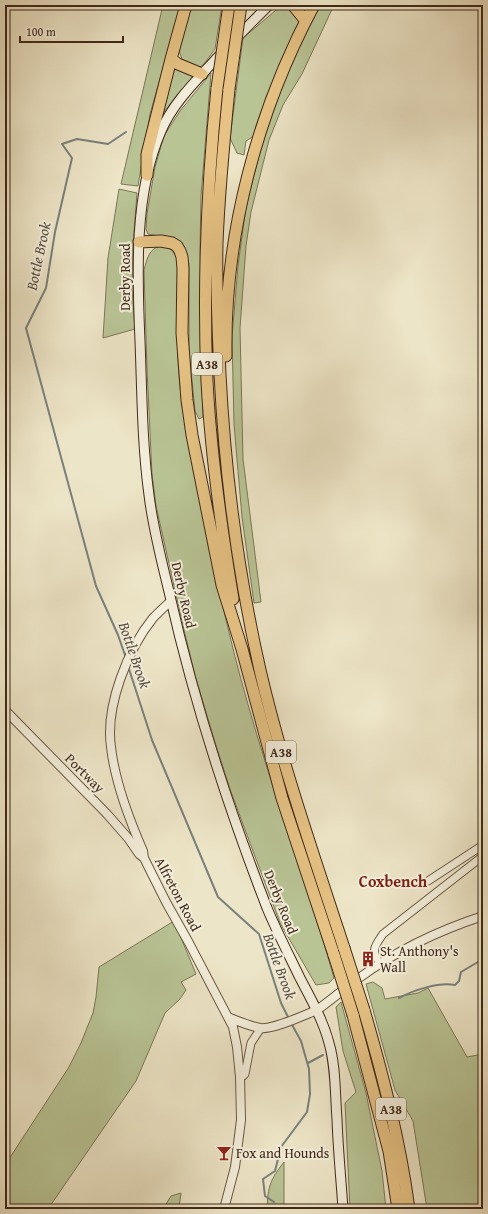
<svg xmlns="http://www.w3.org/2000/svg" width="488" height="1214" font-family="'Gentium Book Plus',serif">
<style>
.green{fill:#b9c495;stroke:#7c7657}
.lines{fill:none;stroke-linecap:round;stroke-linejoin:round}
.stream{stroke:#78817d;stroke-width:2}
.minor-casing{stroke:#6b5844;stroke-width:9}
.tertiary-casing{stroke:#6b5844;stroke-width:10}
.secondary-casing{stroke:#402919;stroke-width:11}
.trunk-casing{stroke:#402919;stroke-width:13}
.minor{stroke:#f3eedb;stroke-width:7}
.tertiary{stroke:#f3eedb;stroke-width:8}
.secondary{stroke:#f3eedb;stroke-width:9}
.trunk{stroke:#e6c284;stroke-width:11}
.trunk-bridge-casing{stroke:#402919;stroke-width:13;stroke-linecap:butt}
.trunk-bridge{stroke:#e6c284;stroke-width:11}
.labels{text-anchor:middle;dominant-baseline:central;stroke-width:4;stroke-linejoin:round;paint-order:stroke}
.shield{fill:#f3eedb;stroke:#766453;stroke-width:1}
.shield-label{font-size:13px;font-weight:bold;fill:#402919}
.street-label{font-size:14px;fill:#402919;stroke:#f3eedb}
.poi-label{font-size:14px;fill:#402919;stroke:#f3eedb;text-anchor:start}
.water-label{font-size:15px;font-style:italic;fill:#574e42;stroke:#f3eedb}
.quarter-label{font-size:16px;font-weight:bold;fill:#7a1f14;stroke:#f3eedb}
</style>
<rect width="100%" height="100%" fill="#ede5c7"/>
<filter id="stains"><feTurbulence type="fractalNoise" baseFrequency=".005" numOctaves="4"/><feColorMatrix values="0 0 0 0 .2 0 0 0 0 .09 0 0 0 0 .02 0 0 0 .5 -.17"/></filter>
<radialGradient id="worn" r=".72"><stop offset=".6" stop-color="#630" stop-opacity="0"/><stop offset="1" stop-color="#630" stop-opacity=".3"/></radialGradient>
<path class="green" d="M163,5H181L150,114L138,186L121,184Z
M190,5H222L215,49L204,64L200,67L194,66L185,62L182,59L178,48Z
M282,5L289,6L299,19L300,25L254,136L246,141L244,155L237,153L230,138L243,38Z
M318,5H334L302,74L283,105L269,140L251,212L246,246L240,328L243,459L261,602L254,603L242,517L234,424L232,337L238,266L246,207L267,124L293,56Z
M172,67L193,76L164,112L161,111Z
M211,73L201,196L200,249L203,417L199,419L195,411L189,350V264L184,249L179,242L170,237L153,235L148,234L146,229L147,214L155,167L164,136L180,111Z
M119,189L137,193L133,245L132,289L135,329L103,338L108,258Z
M161,246L170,249L178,258C178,298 176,338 179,377C183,425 194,473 204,520C217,581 230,642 247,701C273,794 308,885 334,978L329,983L316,985L280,923L253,851L230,789L214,739L195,675L184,630L156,506L152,474L147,369L144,270C147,259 149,248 161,246Z
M174,921L196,974L181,982L186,990L180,999L165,1013L136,1081L48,1209H5V1163L7,1162L69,1067L81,1043L93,1013L96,997L99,967Z
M373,982L382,988L385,999L418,993L428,988L467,1057L483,1054V1082L481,1083L483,1102V1209H427L413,1121L395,1090L366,984Z
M341,1002L366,1093L382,1171L386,1209H350L345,1103L356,1092L343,1051L336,1007Z
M284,1162V1209H267C268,1186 270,1180 284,1162Z
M181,1193L179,1208L183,1209H163L171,1196Z"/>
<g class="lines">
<path class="stream" d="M126,132L108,144L77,139L62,144L72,158L55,232L46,288L26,328L96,586L118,635L126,658
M128,666L152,740L218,897L259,934L281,1003L289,1019
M399,998C414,990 438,982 455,985L459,981L461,972L483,959
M308,1063L323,1055
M274,1202L265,1196L263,1179L275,1171L281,1147L307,1112L310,1094L309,1069L301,1041L291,1023"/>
<g class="minor-casing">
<path id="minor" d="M428,881L483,845
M380,964C371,950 374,947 383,934L483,856
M240,1077L243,1076L245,1074L251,1043L261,1028"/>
</g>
<g class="tertiary-casing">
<path id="tertiary" d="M171,601C165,606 159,612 153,618C128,649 105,706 111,747C115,783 129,819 143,851L144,858L166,902L189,943L233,1027L237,1047L240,1077L241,1120L235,1167L224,1209
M5,710L107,814L128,838L139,854L144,858
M230,1018C240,1022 250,1026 260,1028C273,1030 304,1015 317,1010C331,1000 345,988 359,978C396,951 440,930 483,916"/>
</g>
<g class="secondary-casing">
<path id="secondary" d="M269,5C251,23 233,41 215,60C195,82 173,103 161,131C134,193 137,274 140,341C142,392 142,444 149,495C153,529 162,562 170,596C194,702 228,807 267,908C277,932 289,955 300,978C311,999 323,1020 329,1043C336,1067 335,1094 337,1119C338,1149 341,1179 343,1209"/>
</g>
<g class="trunk-casing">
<path id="trunk" d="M293,5L305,20
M171,59L178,64L202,74
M217,88C207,186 203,284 207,382C211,455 221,527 233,599
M229,89C224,140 219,191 217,243C216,287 218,331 220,374C225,474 238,573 260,670C282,765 314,856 344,948
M147,175V154L171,59L186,5
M139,242L161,241L172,243L177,246L180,251L182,257L183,269L182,333L187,400L192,435L222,585L242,649L282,798L334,955
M226,356C224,235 257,112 314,5
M364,1010C383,1076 400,1141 409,1209
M353,1015L389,1151L398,1209"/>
</g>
<use href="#minor" class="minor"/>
<use href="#tertiary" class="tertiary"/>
<use href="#secondary" class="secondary"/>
<use href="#trunk" class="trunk"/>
<g class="trunk-bridge-casing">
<path id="trunk-bridge" d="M217,88L229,5
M229,89L241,5
M344,948L364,1010
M334,955L353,1015"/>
</g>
<use href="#trunk-bridge" class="trunk-bridge"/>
</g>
<defs>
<g id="building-bare" transform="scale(1.2)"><path d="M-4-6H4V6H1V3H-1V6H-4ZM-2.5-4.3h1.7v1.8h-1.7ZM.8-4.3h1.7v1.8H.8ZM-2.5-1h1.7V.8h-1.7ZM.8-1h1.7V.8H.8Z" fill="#8f2418" stroke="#f3eedb" stroke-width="2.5" paint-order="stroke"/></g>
<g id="bar-bare" transform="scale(1.2)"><path d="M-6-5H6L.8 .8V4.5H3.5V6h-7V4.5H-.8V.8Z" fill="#8f2418" stroke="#f3eedb" stroke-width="2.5" paint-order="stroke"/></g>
</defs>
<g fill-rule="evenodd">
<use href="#building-bare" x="368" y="959"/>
<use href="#bar-bare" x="224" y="1153"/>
</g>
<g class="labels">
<g class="shield">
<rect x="192" y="353" width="30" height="22" rx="3"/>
<rect x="266" y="741" width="30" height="22" rx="3"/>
<rect x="376" y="1098" width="30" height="22" rx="3"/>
</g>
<g class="shield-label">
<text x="207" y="364">A38</text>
<text x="281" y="752">A38</text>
<text x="391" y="1109">A38</text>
</g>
<g class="street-label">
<text transform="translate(125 277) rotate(-90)">Derby Road</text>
<text transform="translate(184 595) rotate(77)">Derby Road</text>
<text transform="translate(85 773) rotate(45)">Portway</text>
<text transform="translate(178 894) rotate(62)">Alfreton Road</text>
<text transform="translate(281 902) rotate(68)">Derby Road</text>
</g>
<g class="poi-label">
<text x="380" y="951">St. Anthony's<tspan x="380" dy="16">Wall</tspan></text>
<text x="236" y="1153">Fox and Hounds</text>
</g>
<g class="water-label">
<text transform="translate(38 256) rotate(-78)">Bottle Brook</text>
<text transform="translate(135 655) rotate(71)">Bottle Brook</text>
<text transform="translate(280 966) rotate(70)">Bottle Brook</text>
</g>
<g class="quarter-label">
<text x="393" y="881">Coxbench</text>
</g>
</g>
<rect width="488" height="1214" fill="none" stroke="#ede5c7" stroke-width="20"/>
<rect x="6" y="6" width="476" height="1202" fill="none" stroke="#402919" stroke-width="2"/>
<rect x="10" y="10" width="468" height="1194" fill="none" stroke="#402919"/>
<path d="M20 36v6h103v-6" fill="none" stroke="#402919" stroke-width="2"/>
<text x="26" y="36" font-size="12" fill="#402919" stroke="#f3eedb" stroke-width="3" paint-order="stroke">100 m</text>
<rect width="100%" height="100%" filter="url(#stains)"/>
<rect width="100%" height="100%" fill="url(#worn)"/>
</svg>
